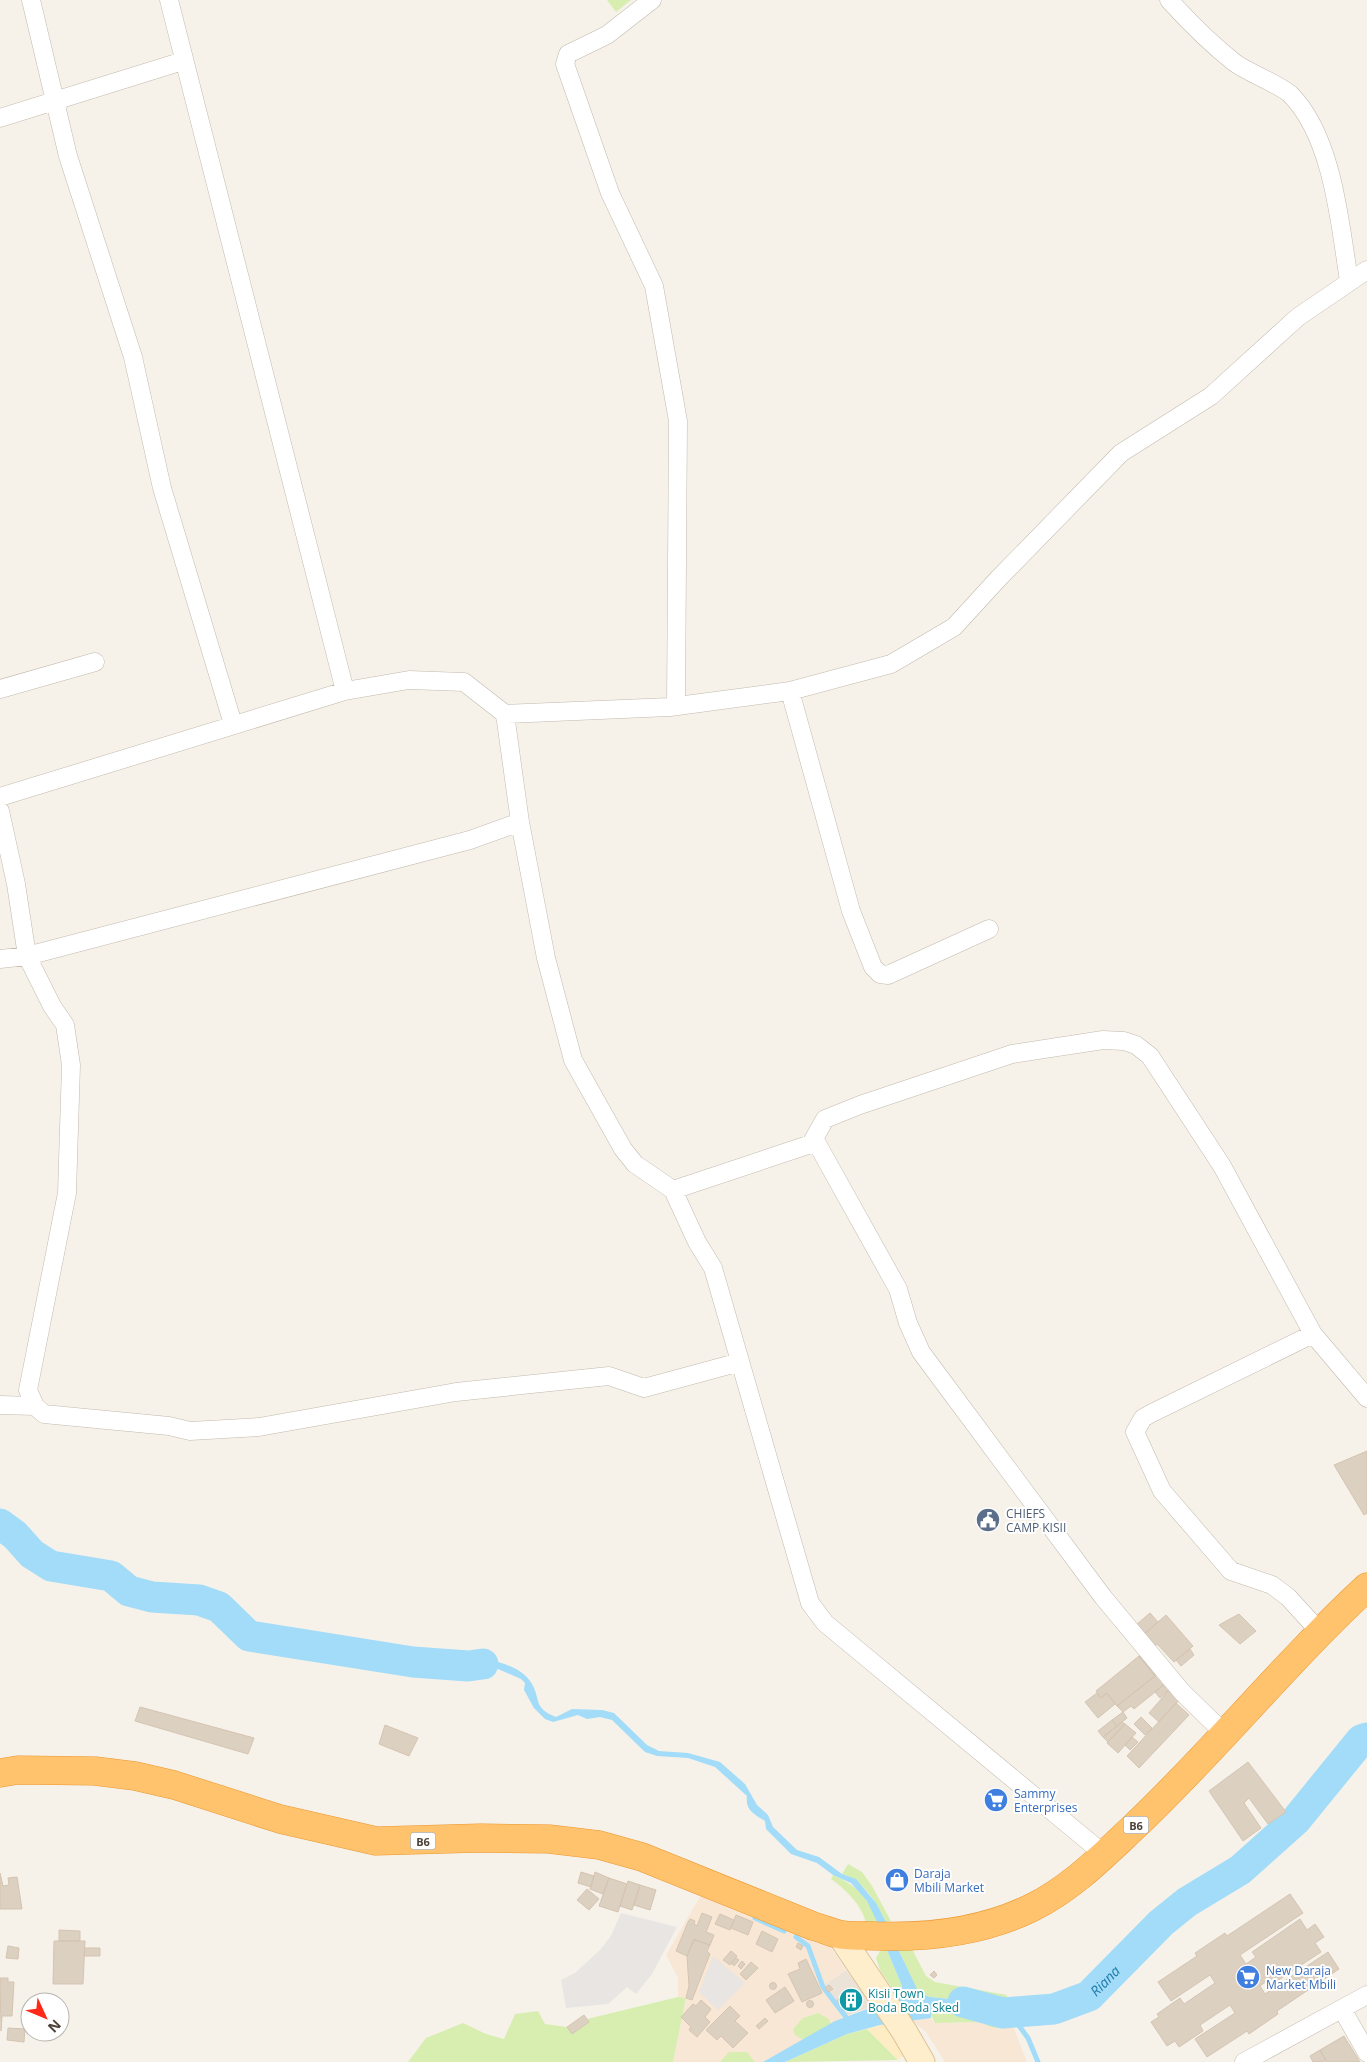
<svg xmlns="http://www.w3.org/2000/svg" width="1367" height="2062" font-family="'Open Sans',sans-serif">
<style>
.residential{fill:#ebe3d8}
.commercial{fill:#f9e7d5}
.green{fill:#d7eeb0}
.sand{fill:#fdecc4}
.parking{fill:#e8e5e2}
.water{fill:#a2dcf8}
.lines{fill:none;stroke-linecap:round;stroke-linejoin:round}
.stream{stroke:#a2dcf8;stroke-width:5}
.river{stroke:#a2dcf8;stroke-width:31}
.building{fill:#dcd0c1;stroke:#d5c4b1}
.street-casing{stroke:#c3b9ac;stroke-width:19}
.secondary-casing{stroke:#dbc396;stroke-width:27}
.highway-casing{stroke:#ec972e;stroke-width:29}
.street{stroke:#fff;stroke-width:18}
.secondary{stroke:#fec;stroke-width:25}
.highway{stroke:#ffc26d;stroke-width:28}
.labels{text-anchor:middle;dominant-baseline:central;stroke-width:4;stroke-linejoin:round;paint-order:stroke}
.shield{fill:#fff;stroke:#827b73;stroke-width:1}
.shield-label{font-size:11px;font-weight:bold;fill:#4c4237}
.service-label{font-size:12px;fill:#4e5e75;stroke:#fff;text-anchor:start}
.shop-label{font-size:12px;fill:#366cbe;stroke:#fff;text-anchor:start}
.culture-label{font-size:12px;fill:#0d838f;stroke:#fff;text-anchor:start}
.water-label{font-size:14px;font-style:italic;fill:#217ba9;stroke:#fff}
</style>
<rect width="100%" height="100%" fill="#f6f2ea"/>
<path class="residential" d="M846,1970L873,2006L844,2017L821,1987Z"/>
<path class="commercial" d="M701,1895L825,1939L846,1970L821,1987L844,2017L763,2062H673L686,1999L678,1997V1978L666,1955Z
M931,2018L935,2023L982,2022L999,2029L1013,2026L1027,2062H945L926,2032L913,2021Z"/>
<path class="green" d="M607,0H631L616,12Z
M848,1864L862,1872L872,1886L891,1921L886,1922C876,1902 864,1881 842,1874Z
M833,1875C858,1886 869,1898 878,1924L866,1923C862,1905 846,1890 831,1879Z
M898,1949H912L926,1976L935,1982L1007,1995L1006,2005L930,1997L918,1993Z
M887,1950L902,1986V1996L898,1997L880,1970L876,1958L880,1951Z
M678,1997L686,1998L673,2062H408L426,2038L463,2023L486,2034L504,2039L515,2014L538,2011L545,2024L567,2027L572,2034L589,2022L587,2019Z
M942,2012L978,2013L1013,2018V2026C1001,2029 992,2030 982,2022L935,2023L930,2013Z
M818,2013L829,2019L832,2027L805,2041L795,2035L793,2029L803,2018Z
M867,2029L898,2060L785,2062L847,2034Z
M729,2052H747L755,2062H720Z"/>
<path class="sand" d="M885,2024L904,2055L898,2060L867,2029Z"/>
<path class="parking" d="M621,1913L677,1927L652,1974L636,1994L627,1987L608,2004L566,2008L561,1980L575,1973L600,1950L611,1936Z
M713,1956L745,1983L718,2010L699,1992Z"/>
<path class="water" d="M491,1660C506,1664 523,1669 532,1684C541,1700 533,1708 556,1717L572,1709L602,1710L614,1713L647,1745L659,1751L688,1753L720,1762L745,1784L757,1805L768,1815L773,1827L797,1850L819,1857L842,1874L856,1879L876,1903L886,1922L878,1924L867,1901L851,1883L833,1875L817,1863L791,1854L766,1829L765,1821C754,1814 745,1810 747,1796L715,1767L688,1758L657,1756L645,1752L612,1720L600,1717L587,1719L578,1715L553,1722L545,1719L534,1708L524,1690L525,1683L521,1679L491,1666L470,1668L441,1665Z
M898,1949L919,1993L930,1997L1006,2005L1002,2017L978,2013H931V2018L880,2025L847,2034L785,2062H763L835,2021L902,1996V1986L887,1950Z"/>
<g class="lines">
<path class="stream" d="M755,1918L784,1931
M796,1937L808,1946L823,1987L849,2021
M1015,2012L1017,2023L1028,2038L1038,2062"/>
<g class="river">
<path d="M0,1524L15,1535L32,1554L51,1566L111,1576L129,1591L152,1597L199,1600L219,1607L249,1636L413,1662L468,1666L483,1664"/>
<path id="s1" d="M963,2002L1003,2013L1054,2009L1089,1996L1161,1923L1187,1902L1240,1870L1296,1820L1361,1740L1367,1738"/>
</g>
</g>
<path class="building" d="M1367,1451V1513L1364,1515L1334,1465Z
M1150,1613L1158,1622L1144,1634L1136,1625Z
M1239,1614L1256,1631L1240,1644L1219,1625Z
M1166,1615L1193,1646L1174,1662L1157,1644L1155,1646L1144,1634Z
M1190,1649L1194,1655L1181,1666L1176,1660Z
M1142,1654L1158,1674L1155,1676L1139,1656Z
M1139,1656L1155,1676L1117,1706L1107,1693L1101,1698L1096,1691Z
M1155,1676L1163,1685L1155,1692L1134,1709L1131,1706L1123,1712L1117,1706Z
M1163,1685L1168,1691L1160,1698L1155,1692Z
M1170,1689L1180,1699L1159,1722L1149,1713Z
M1097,1693L1101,1698L1107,1693L1115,1704L1098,1718L1085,1702Z
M1176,1703L1189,1715L1139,1768L1127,1756Z
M140,1707L254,1738L248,1754L135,1721Z
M1123,1712L1127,1718L1117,1726L1112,1720Z
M1141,1717L1152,1728L1145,1735L1134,1724Z
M1112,1720L1117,1726L1103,1737L1098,1731Z
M1122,1722L1125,1724L1108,1742L1103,1737Z
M1125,1724L1136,1733L1118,1753L1107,1743Z
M385,1725L418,1738L409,1756L379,1744Z
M1132,1737L1138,1742L1130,1750L1125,1745Z
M1248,1762L1286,1812L1268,1824L1249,1798L1244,1803L1261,1828L1243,1841L1209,1791Z
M581,1872L594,1876L591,1887L578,1883Z
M595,1872L609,1878L603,1894L590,1889Z
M0,1873L3,1886L9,1885L8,1878L17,1877L22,1909H0Z
M609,1878L627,1884L618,1912L599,1906Z
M628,1881L640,1885L632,1910L620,1906Z
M640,1885L656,1890L650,1910L634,1905Z
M587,1889L599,1899L589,1910L577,1900Z
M1290,1894L1303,1913L1240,1955L1246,1964L1256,1957L1252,1952L1300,1919L1307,1930L1315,1924L1324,1937L1315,1943L1321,1952L1274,1983L1271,1978L1260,1986L1265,1994L1328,1952L1339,1969L1277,2011L1278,2014L1249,2034L1247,2031L1207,2057L1195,2039L1235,2013L1230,2005L1200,2025L1203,2031L1179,2047L1175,2041L1167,2046L1151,2022L1159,2017L1157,2014L1180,1998L1184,2004L1215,1983L1210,1975L1171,2001L1158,1982L1197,1956L1195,1953L1225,1933L1227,1936Z
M702,1913L712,1917L706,1932L714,1935L710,1945L694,1939L687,1956L676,1951L688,1922L690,1919L695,1921L694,1924L697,1926Z
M720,1914L734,1920L730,1930L715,1924Z
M736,1915L753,1922L748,1935L731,1928Z
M59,1930L80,1931V1941H59Z
M762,1931L778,1939L772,1952L756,1944Z
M694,1940L710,1945L707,1951L710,1954L692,2000L686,1998L689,1986L687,1956Z
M54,1941H85L83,1984H53Z
M798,1943L803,1946L801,1950L796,1947Z
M8,1946L19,1948L18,1959L6,1958Z
M85,1948H100V1956H84Z
M731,1951L737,1956L730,1965L723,1960Z
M736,1958L739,1960L734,1966L731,1963Z
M806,1959L822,1993L802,2002L788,1974L800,1969L798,1963Z
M742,1961L745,1964L741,1969L738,1966Z
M751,1962L758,1968L746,1980L740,1974Z
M934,1971L937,1975L934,1978L930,1975Z
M0,1978H8V1982H14L12,2016H2L1,2031Z
M769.5 1986a3.5 3.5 0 1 1 7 0a3.5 3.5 0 1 1-7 0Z
M829,1985L833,1989L828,1992L825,1988Z
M785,1987L794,2001L775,2013L766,2000Z
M851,1990L861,2004L852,2010L842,1996Z
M841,1997L845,2002L840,2005L837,2000Z
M701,2000L711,2009L705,2017L710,2022L697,2037L689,2030L691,2027L681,2017L693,2004L696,2006Z
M806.5 2004a3.5 3.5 0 1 1 7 0a3.5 3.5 0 1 1-7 0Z
M845,2003L849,2008L845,2011L841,2007Z
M730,2006L740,2016L735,2021L748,2033L733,2048L721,2036L717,2040L706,2030Z
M584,2015L589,2022L572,2034L567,2027Z
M765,2018L768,2021L759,2029L756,2026Z
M8,2028L25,2029L24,2042L7,2040Z
M1344,2036L1360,2062H1327L1320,2050Z
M1320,2050L1326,2061L1313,2062L1310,2056Z"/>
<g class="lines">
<g class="street-casing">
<path id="street" d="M31,0L68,156L133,357L162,488L233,724
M169,0L345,691
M652,0L607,35L568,54L565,64L610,193L654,286L678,421L676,706
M1169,0C1189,22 1211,44 1235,63C1249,73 1281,85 1291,95C1333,138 1340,224 1349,281
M0,118L183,61
M0,689L95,662
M790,691L851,911L873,967L880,974L888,975L989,929
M505,714L520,822L546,958L573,1060L623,1149L635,1164L673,1190L697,1242L713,1268L810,1603L825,1623L1105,1855
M0,797L345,691L409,680L464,682L505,714L670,707L790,691L891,664L954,627L997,580L1121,453L1211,396L1298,317L1367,270
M0,811L16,884L27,956L52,1006L65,1025L71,1065L67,1193L28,1390L35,1406L44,1414L169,1426L190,1431L259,1427L456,1392L609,1376L644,1388L740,1362
M0,959L27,956L470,840L520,822
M815,1140L898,1289L908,1323L921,1352L1103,1597L1182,1692L1226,1735
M673,1190L811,1144L825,1119L860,1105L1012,1054L1103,1040L1124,1041L1136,1045L1150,1056L1222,1166L1313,1334L1367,1398
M1313,1334L1152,1413L1143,1418L1135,1432L1162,1491L1231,1571L1272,1585L1288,1597L1319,1631
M0,1405L35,1406
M1342,2009L1367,2053
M1244,2062L1367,1995"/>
</g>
<g class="secondary-casing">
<path id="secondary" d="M839,1934L904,2031L922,2062"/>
</g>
<g class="highway-casing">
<path id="highway" d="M0,1773L18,1770L95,1771L135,1776L174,1785L280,1819L376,1841L481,1838L549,1839L599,1845L642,1857L813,1926C821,1928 830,1932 838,1934C850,1937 864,1935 876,1936C930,1938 982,1932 1031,1908C1071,1889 1105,1854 1137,1824C1217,1748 1286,1662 1367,1587"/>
</g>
<use href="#street" class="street"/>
<use href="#secondary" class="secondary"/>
<use href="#highway" class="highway"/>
</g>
<defs>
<g id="civic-disc" transform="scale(1.25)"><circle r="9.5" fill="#5c6f8a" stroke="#fff"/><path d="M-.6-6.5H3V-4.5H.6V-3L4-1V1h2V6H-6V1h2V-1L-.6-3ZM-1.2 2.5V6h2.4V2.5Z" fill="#fff"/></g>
<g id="supermarket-disc" transform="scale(1.25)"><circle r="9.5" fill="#3f7fe0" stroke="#fff"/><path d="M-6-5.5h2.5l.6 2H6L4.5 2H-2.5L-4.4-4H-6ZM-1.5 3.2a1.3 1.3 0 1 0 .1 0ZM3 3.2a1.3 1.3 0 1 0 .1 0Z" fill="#fff"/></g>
<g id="shop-disc" transform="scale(1.25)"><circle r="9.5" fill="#3f7fe0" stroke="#fff"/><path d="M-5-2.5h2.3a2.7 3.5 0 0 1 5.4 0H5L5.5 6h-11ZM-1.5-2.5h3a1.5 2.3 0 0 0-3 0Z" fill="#fff"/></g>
<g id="building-disc" transform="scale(1.25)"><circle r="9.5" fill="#0f9aa8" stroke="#fff"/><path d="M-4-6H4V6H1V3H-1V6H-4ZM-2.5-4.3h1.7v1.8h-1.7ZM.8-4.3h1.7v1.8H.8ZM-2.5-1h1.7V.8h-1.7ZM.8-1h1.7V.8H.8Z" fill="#fff"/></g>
</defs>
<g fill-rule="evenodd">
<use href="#civic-disc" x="988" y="1520"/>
<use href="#supermarket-disc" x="996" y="1800"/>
<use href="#shop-disc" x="897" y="1880"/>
<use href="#supermarket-disc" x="1248" y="1977"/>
<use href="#building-disc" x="851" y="2000"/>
</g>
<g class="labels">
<g class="shield">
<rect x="1123.5" y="1816.5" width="25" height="17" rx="4"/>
<rect x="410.5" y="1832.5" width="25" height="17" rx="4"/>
</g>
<g class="shield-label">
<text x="1136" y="1825">B6</text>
<text x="423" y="1841">B6</text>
</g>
<g class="service-label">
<text x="1006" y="1513">CHIEFS<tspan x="1006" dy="14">CAMP KISII</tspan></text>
</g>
<g class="shop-label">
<text x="1014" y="1793">Sammy<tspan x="1014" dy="14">Enterprises</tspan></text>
<text x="914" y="1873">Daraja<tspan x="914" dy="14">Mbili Market</tspan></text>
<text x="1266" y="1970">New Daraja<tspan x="1266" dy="14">Market Mbili</tspan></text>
</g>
<g class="culture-label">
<text x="868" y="1993">Kisii Town<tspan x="868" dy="14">Boda Boda Sked</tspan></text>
</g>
<g class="water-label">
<text stroke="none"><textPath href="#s1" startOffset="152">Riana</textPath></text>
</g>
</g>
<g transform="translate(45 2017) rotate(134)"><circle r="24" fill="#ffffff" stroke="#b7b3af"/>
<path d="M0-4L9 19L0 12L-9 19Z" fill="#ff2819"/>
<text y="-8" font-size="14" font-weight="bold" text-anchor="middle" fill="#4c4237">N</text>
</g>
</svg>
